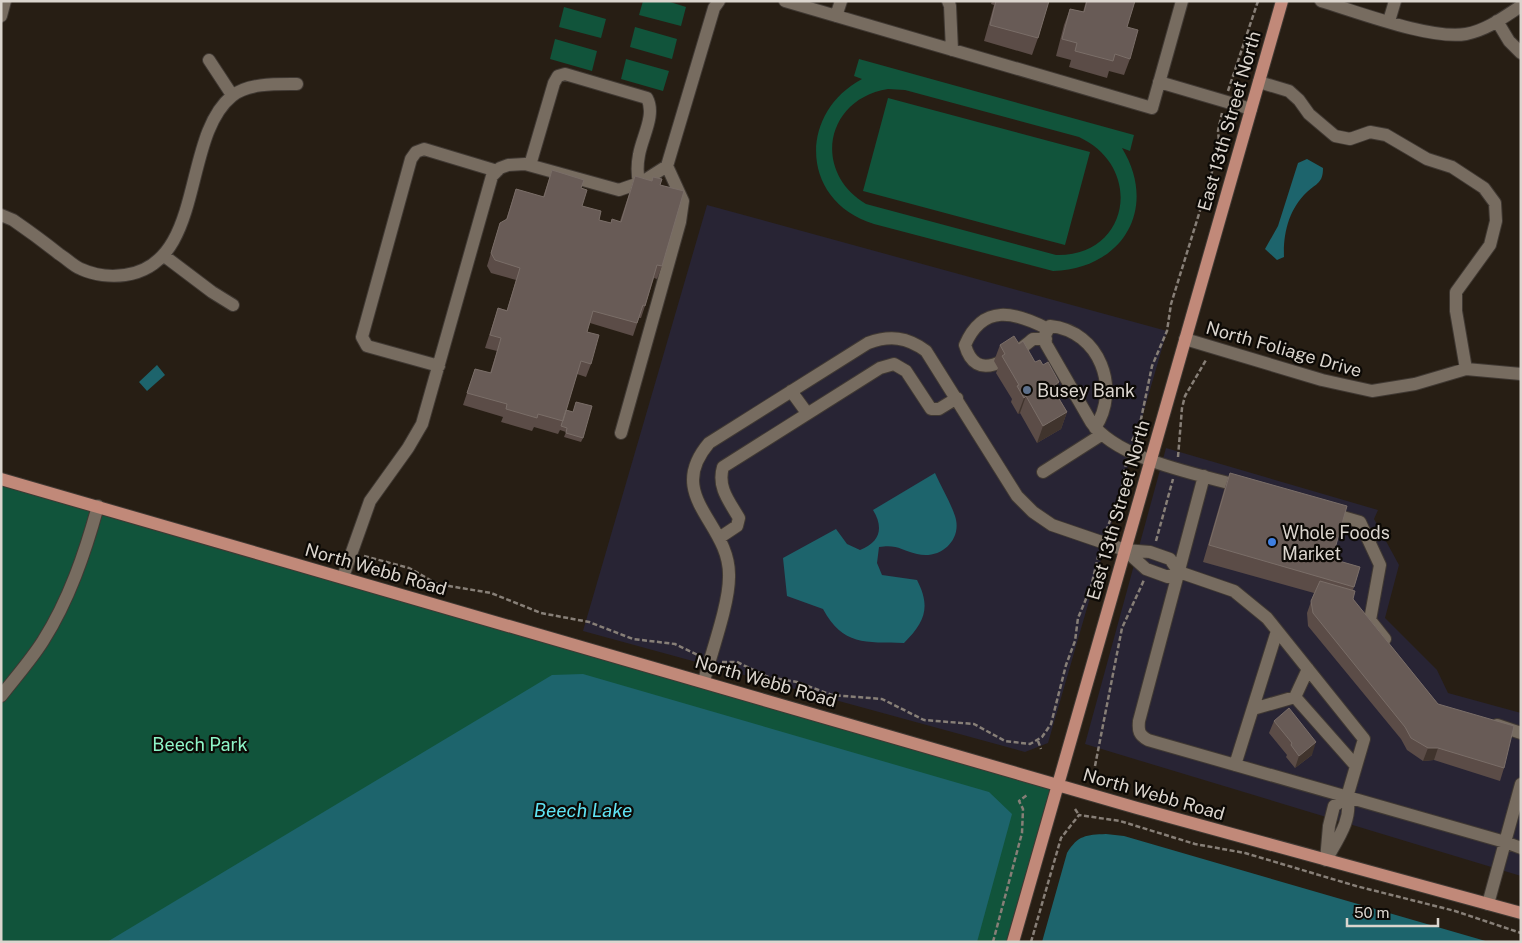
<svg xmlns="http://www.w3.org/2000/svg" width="1522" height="943" font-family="'Public Sans',sans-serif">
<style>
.commercial{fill:#282434}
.green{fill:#11543b;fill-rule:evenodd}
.water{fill:#1d646c}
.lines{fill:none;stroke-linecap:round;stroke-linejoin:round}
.minor-casing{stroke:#403933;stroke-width:14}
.major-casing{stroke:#403933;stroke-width:14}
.path{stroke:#877f77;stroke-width:2.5;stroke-dasharray:5 2.5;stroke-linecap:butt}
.minor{stroke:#776c60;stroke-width:12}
.major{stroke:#c18979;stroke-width:12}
.wall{fill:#5b4c47}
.shaded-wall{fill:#40342d}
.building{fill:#685b56;stroke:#7a6e68}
.service-dot{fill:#5c6f8a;stroke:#0c0905;stroke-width:2}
.shop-dot{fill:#3f7fe0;stroke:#0c0905;stroke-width:2}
.labels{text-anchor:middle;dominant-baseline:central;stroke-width:4.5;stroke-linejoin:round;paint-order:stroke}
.street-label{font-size:18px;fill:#dbd5ce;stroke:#0c0905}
.poi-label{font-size:18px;fill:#dbd5ce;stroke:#0c0905;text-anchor:start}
.park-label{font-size:18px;fill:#8ff5c8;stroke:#0c0905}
.water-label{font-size:19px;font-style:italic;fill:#60e3f3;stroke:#0c0905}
</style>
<rect width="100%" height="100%" fill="#271e14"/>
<path class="commercial" d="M707,205L1167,331L1048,743L1025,752L583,631Z
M1166,448L1378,510L1374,519L1399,565L1385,618L1437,670L1448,693L1521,713V876L1085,744Z"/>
<path class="green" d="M643,1H667L686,7L681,26L639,15Z
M564,7L606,19L601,38L559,27Z
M635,27L677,39L672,59L630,47Z
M555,39L597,51L592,71L550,59Z
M626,59L669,71L663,91L621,79Z
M859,59L1134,135L1130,151L1122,148C1159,209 1122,269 1053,271L874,224C801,202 797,114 862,79L854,76ZM888,89L905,90L1079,137C1145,168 1129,257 1056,255L866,204C812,172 825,99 888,89Z
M888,98L1090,152L1065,245L863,191Z
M1,481L1058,784L1013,942H1Z"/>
<path class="water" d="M1307,159L1323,168C1323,183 1317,183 1307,192C1289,209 1283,233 1284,257L1277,260L1265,249L1278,226L1298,163Z
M157,365L165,375L147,391L139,382Z
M935,473C941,487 950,501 955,516C963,540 940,560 917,554C901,550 897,544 879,547L877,563L882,575L917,580C931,607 925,622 904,643C865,642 843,646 823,609L787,596L783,558L836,529L847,544L860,550C880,542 884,528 873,510Z
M583,674L989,792L1012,814L977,942H107L552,675Z
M1106,834L1124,836L1489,942H1042L1067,853C1078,835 1086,835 1106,834Z"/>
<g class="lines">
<g class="minor-casing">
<path id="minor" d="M785,1L1152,108L1182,1
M948,1L950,6L952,50
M1321,1C1358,12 1431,40 1466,34C1487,30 1504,17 1521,6
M1,16L5,1
M836,16L841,1
M1389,21L1395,1
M1497,21L1509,41L1521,53
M209,60L232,95
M1159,82L1251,109
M1259,82L1289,91L1299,100L1309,114L1335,136L1350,139L1370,132L1386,135L1427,159L1452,167L1484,188L1495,203L1496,221L1490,245L1456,292V311L1466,369
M530,165L554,83L558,76L565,74L647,98C656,115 642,137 639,155C637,165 637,173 639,183
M1,215L13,220C29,231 44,242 59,254C66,258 73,266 81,269C94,275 111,277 125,275C206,264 181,137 232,96C248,83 277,84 297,84
M163,255L212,292L233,305
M1046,339H1033C1013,355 977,387 965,345C983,303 1015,312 1048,329
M1185,339L1322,380L1372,391L1415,384L1466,369L1521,374
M439,366L367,346L362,337L411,159L416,152L424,149L497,171
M791,391L807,413
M1095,428C1121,389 1100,331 1050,326L1045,335L1046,344L1091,422C1117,460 1199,474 1243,487
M621,433L680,222L683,201L667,166
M1043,472L1101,435
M1204,476L1139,721C1138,731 1139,735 1148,740L1505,842L1521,848
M1329,513L1360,522L1380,565L1370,620L1385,639
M719,538L737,526L739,518C729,501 717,487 723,467L880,368L894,364L906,371L931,409H939L957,398
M1179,572L1234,591L1267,618L1364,739L1347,797
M343,577L370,501L408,448L422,424L492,176L500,168L508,165L525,164L619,190L642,182L667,166L714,8L719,1
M1308,669L1295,697L1356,766
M704,681C711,653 729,605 729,577C731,523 663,497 709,443L868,343C890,335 907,337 926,351L1017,496L1033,512L1052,525L1125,550L1150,552L1170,559L1179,572L1168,577L1146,569L1125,550
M1,696C15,678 31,660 43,641C69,600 85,553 98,506
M1253,709L1295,697
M1497,725L1521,733
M1235,765L1277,631
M1347,797C1353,819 1337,840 1326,860L1329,826L1334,806Z
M1488,904L1521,784"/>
</g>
<g class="major-casing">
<path id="major" d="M1,479L1137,808L1521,913
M1013,942L1282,1"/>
</g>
<path class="path" d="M1228,91L1258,1
M1132,441L1140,424L1152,366L1167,331L1171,304L1212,172L1219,141L1218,131L1222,113
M1178,457L1182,408L1185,396L1206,360
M1106,531L1122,490L1126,462
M1156,541L1173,479
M364,556L409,568L437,584L491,593L541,613L589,622L633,639L675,644L700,656
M722,662H737L768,677L797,682L832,695L882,699L924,720L974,724L1005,741L1030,744L1042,737L1051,724L1066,665L1075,641L1078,618L1091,587L1099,553
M1038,741L1041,749
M1095,766L1122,628L1144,580
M1075,809L1079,815
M993,942L1022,833L1023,809L1019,801L1027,795
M1031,942L1061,838L1079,815L1120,821L1195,844L1245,853L1356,886L1455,911L1521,933"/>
<use href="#minor" class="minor"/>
<use href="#major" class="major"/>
</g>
<path class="wall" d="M992,1H1049L1038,38L1032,55L984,41L994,5L991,4Z
M1086,1H1135L1127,27L1130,59L1124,75L1109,71L1107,78L1069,67L1071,60L1056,56L1064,25L1070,9L1083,12Z
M552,170L581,188L582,206L599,220L611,223L620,221L635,176L660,185L662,266L657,279L654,278L645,306L641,318H639L633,336L590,323L587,332L591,364L586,377L577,374L566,410L583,438L581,442L564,437L566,432L560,430L558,434L534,427L532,431L501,422L503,417L463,405L475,369L490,373L497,351L485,348L498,308L507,310L516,280L491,273L487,266L500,223L506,220L516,189L543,197Z
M1019,344L1035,362L1043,365L1059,382L1057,387V395L1067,412L1061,429L1037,443L1020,413L1018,414L1011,402L1012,399L996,373L998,368L994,361L1000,345Z
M1230,473L1332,559L1360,567L1353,590V599L1438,704L1504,768L1500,781L1434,760L1423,761L1407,750L1401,739L1308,626L1307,613L1314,593L1203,562L1224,490Z
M1274,721L1312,755L1295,768L1286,757L1287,755L1269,733Z"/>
<path class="shaded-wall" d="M1059,382L1056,392L1059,390L1053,407L1056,384Z
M1026,396L1020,413L1018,414L1024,398Z
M1067,412L1061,429L1037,443L1043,426Z
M1316,742L1312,755L1295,768L1299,756Z
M1428,748H1438L1434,760L1423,761Z"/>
<path class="building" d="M996,1H1049L1038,38L990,25Z
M1087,1H1135L1127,27L1138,30L1130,59L1115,54L1113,61L1075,51L1077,43L1062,39L1070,9L1084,12Z
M552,170L584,180L581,188L587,190L582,206L601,211L599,220L611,223L612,219L621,222L635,176L652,181L653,177L662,179L660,185L684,191L662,266L657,265L645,306L643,305L637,323L593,311L587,332L599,335L591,364L581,361L563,421L538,414L537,418L506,409L507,404L467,393L475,369L491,373L501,338L490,335L498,308L507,311L520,268L495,260L491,253L500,223L507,219L516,189L544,197Z
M1014,336L1019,344L1023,341L1035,362L1040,360L1043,365L1048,362L1059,382L1056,384L1059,390L1055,392L1067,412L1043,426L1026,396L1024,398L1017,386L1019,385L1002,356L1005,354L1000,345Z
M576,402L592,406L583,438L566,433L567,428L561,426L566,410L573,412Z
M1230,473L1347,506L1332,559L1360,567L1354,587L1209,545Z
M1320,581L1355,591L1353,599L1438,704L1514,726L1504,768L1438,748H1428L1411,738L1405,727L1313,613L1311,601Z
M1289,708L1316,742L1299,756L1291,745L1292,743L1274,721Z"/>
<circle class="service-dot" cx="1027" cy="390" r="5"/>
<circle class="shop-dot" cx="1272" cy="542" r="5"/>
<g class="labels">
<g class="street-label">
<text transform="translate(1229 121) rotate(-74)">East 13th Street North</text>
<text transform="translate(1284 349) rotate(16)">North Foliage Drive</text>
<text transform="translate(1118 510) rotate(-74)">East 13th Street North</text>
<text transform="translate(376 569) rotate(16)">North Webb Road</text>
<text transform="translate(766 681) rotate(16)">North Webb Road</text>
<text transform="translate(1154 794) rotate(16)">North Webb Road</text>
</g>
<g class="poi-label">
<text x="1037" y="390">Busey Bank</text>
<text x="1282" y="532">Whole Foods<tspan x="1282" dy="21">Market</tspan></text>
</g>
<g class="park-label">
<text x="200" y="744">Beech Park</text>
</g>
<g class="water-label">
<text x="583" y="810">Beech Lake</text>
</g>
</g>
<rect width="1522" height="943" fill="none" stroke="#dbd5ce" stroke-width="5"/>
<path d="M1347 918v8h91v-8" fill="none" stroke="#dbd5ce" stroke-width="2.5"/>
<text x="1354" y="918" font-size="15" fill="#dbd5ce" stroke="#0c0905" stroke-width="4" paint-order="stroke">50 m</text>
</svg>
